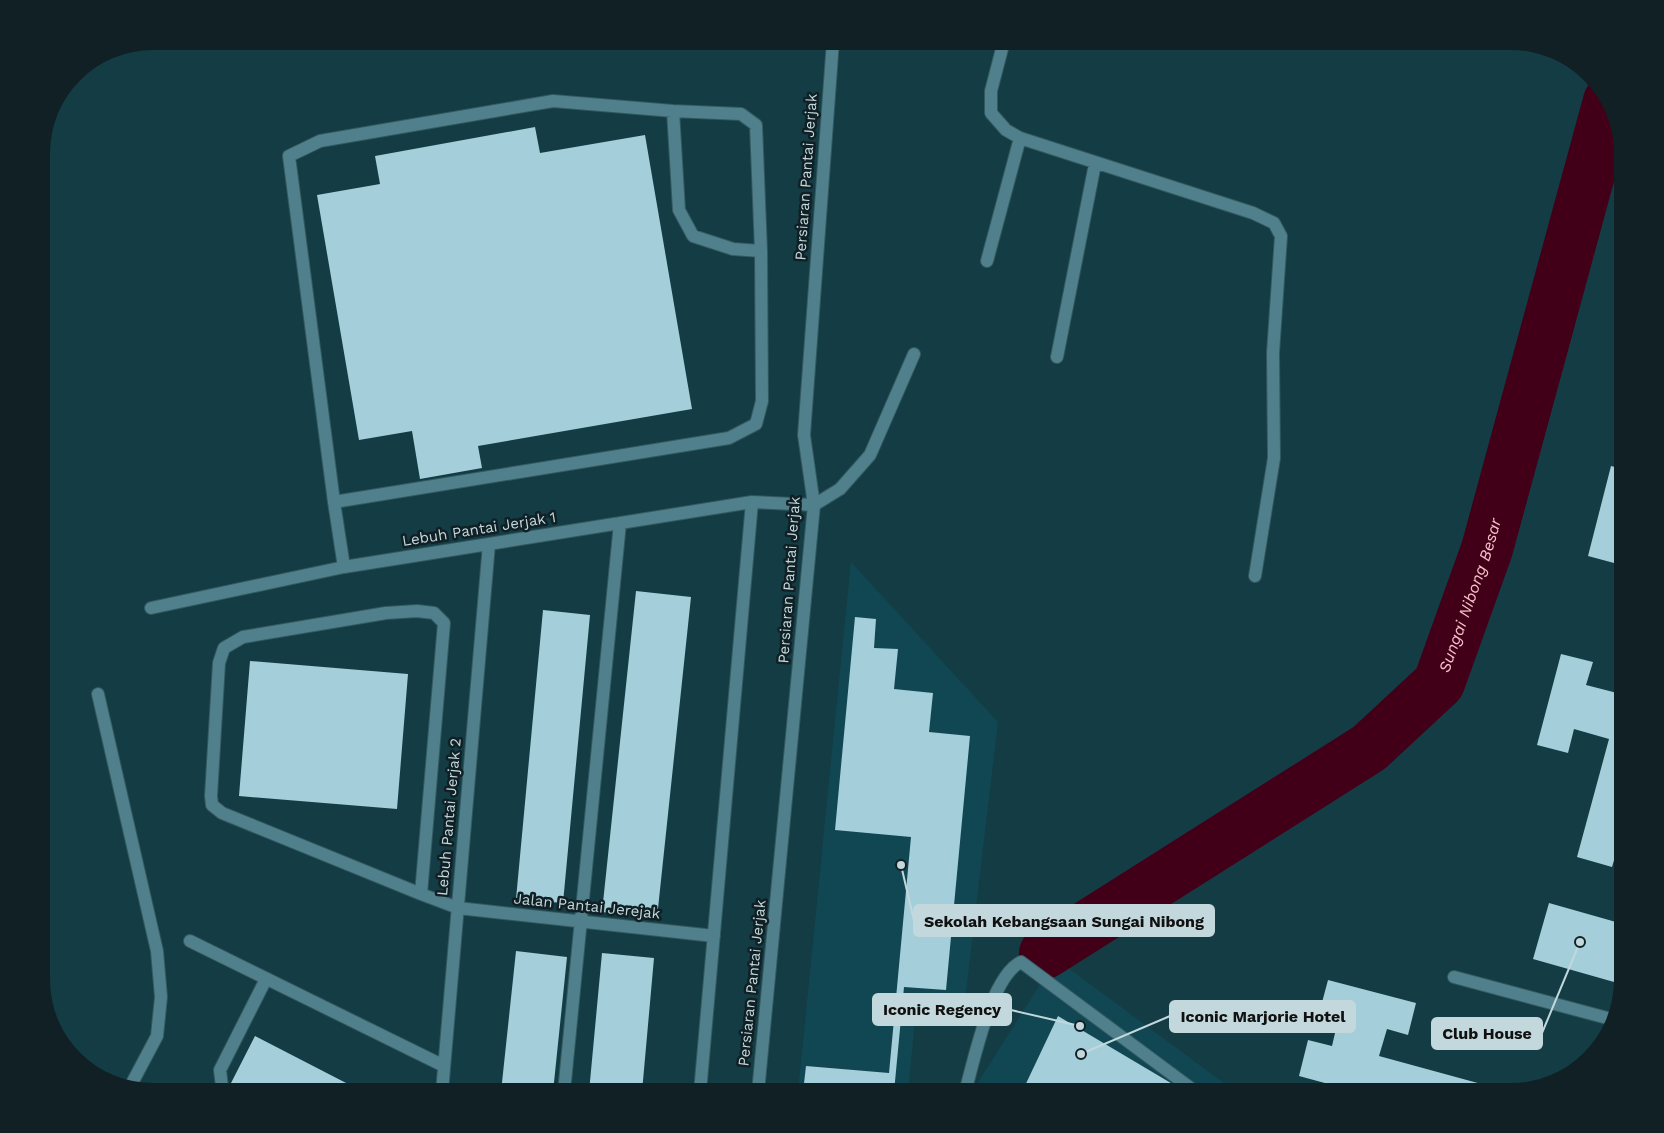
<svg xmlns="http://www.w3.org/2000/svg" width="1664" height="1133" font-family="'Work Sans',sans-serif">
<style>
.built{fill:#114752}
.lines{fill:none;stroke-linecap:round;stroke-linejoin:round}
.river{stroke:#420018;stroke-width:52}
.building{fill:#a4ced9}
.minor-casing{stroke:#345860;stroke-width:14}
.minor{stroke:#4f808c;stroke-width:12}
.labels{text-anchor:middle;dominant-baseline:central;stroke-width:5;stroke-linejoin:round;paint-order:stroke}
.street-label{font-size:15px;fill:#c3d8dd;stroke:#102024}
.water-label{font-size:16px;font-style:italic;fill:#f6c1cb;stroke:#102024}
.leader{fill:none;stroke:#c3d8dd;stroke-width:2}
.callout-dot{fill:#c3d8dd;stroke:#102024;stroke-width:2}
.callout{fill:#c3d8dd;stroke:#c3d8dd;stroke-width:2}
.callout-label{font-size:16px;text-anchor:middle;font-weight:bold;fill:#111}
</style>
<rect width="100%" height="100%" fill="#143c45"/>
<path class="built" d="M851,562L998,722L964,1009L916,1010L908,1092H798Z
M1056,959L1236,1092H972Z"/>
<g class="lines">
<path class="river" id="s1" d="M1045,953L1369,748L1439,683L1487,549L1609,101"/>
</g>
<path class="building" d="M535,127L540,153L645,135L692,409L478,446L482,468L420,479L412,431L359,440L317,195L380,184L375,156Z
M1611,466L1623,469V542L1620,541L1614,563L1588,556Z
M636,591L691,597L657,918L602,912Z
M543,610L590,615L563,903L516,899Z
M855,617L876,619L874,648L898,649L894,689L933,693L929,732L970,736L946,990L904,987L894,1092H803L806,1066L889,1073L911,837L835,830Z
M1561,654L1593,662L1586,685L1621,694L1623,690V849L1618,847L1612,867L1577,857L1609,739L1574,729L1568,753L1537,745Z
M250,661L408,674L397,809L239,796Z
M1549,903L1623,924V962L1620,961L1614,982L1533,959Z
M516,951L567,957L553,1092H501Z
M602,953L654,958L642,1092H589Z
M1328,980L1416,1003L1408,1035L1387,1029L1379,1056L1496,1088L1495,1092H1358L1299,1076L1308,1040L1332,1046L1339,1016L1320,1010Z
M1058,1016L1186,1092H1022Z
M255,1036L350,1085L346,1092H242L230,1085Z"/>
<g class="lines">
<g class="minor-casing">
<path id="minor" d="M1004,41L991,91V113L1006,130L1020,138L1253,213L1274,223L1281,236L1273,353L1274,458L1255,576
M673,111L679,210L693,236L733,249L761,251
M987,261L1020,138
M1057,357L1095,164
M334,502L729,438L756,424L762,401L761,251L756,125L741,114L673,111L553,101L320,141L289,156L334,502L344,567
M814,505L840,489L870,455L914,354
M151,608L344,567L752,502L814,505
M417,611L434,613L444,623L421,894L222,813L212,805L211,796L219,663L224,648L243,637L386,613Z
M98,694L157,951L161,997L157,1036L131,1085
M421,894L458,908L714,936
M190,941L444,1066
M1454,977L1611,1019
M227,1092L222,1087L220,1070L266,979
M442,1092L489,544
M564,1092L620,523
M700,1092L752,502
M758,1092L814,505L804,435L833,41
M965,1092C974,1061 991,976 1021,962L1196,1092"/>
</g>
<use href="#minor" class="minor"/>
</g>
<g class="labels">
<g class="street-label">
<text transform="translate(806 177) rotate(-86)">Persiaran Pantai Jerjak</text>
<text transform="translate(479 529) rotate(-9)">Lebuh Pantai Jerjak 1</text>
<text transform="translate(789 580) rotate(-86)">Persiaran Pantai Jerjak</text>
<text transform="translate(449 817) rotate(-85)">Lebuh Pantai Jerjak 2</text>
<text transform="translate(587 906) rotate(6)">Jalan Pantai Jerejak</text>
<text transform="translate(752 983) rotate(-84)">Persiaran Pantai Jerjak</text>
</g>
<g class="water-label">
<text stroke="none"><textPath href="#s1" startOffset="572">Sungai Nibong Besar</textPath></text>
</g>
</g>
<path d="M0 0H1664V1133H0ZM153 50H1511A103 103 0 0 1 1614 153V980A103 103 0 0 1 1511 1083H153A103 103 0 0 1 50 980V153A103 103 0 0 1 153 50Z" fill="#102024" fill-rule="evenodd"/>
<path class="leader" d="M901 865L914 921M1080 1026L1011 1010M1081 1054L1170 1016M1580 942L1542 1033"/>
<g class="callout-dot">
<circle cx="901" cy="865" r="5"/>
<circle cx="1080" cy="1026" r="5"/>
<circle cx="1081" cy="1054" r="5"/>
<circle cx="1580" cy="942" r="5"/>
</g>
<g class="callout">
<rect x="914" y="905" width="300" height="31" rx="5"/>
<rect x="873" y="994" width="138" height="31" rx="5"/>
<rect x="1170" y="1001" width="185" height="31" rx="5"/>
<rect x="1432" y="1018" width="110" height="31" rx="5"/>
</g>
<g class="callout-label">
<text x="1064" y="927">Sekolah Kebangsaan Sungai Nibong</text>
<text x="942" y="1015">Iconic Regency</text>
<text x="1263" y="1022">Iconic Marjorie Hotel</text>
<text x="1487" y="1039">Club House</text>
</g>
</svg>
